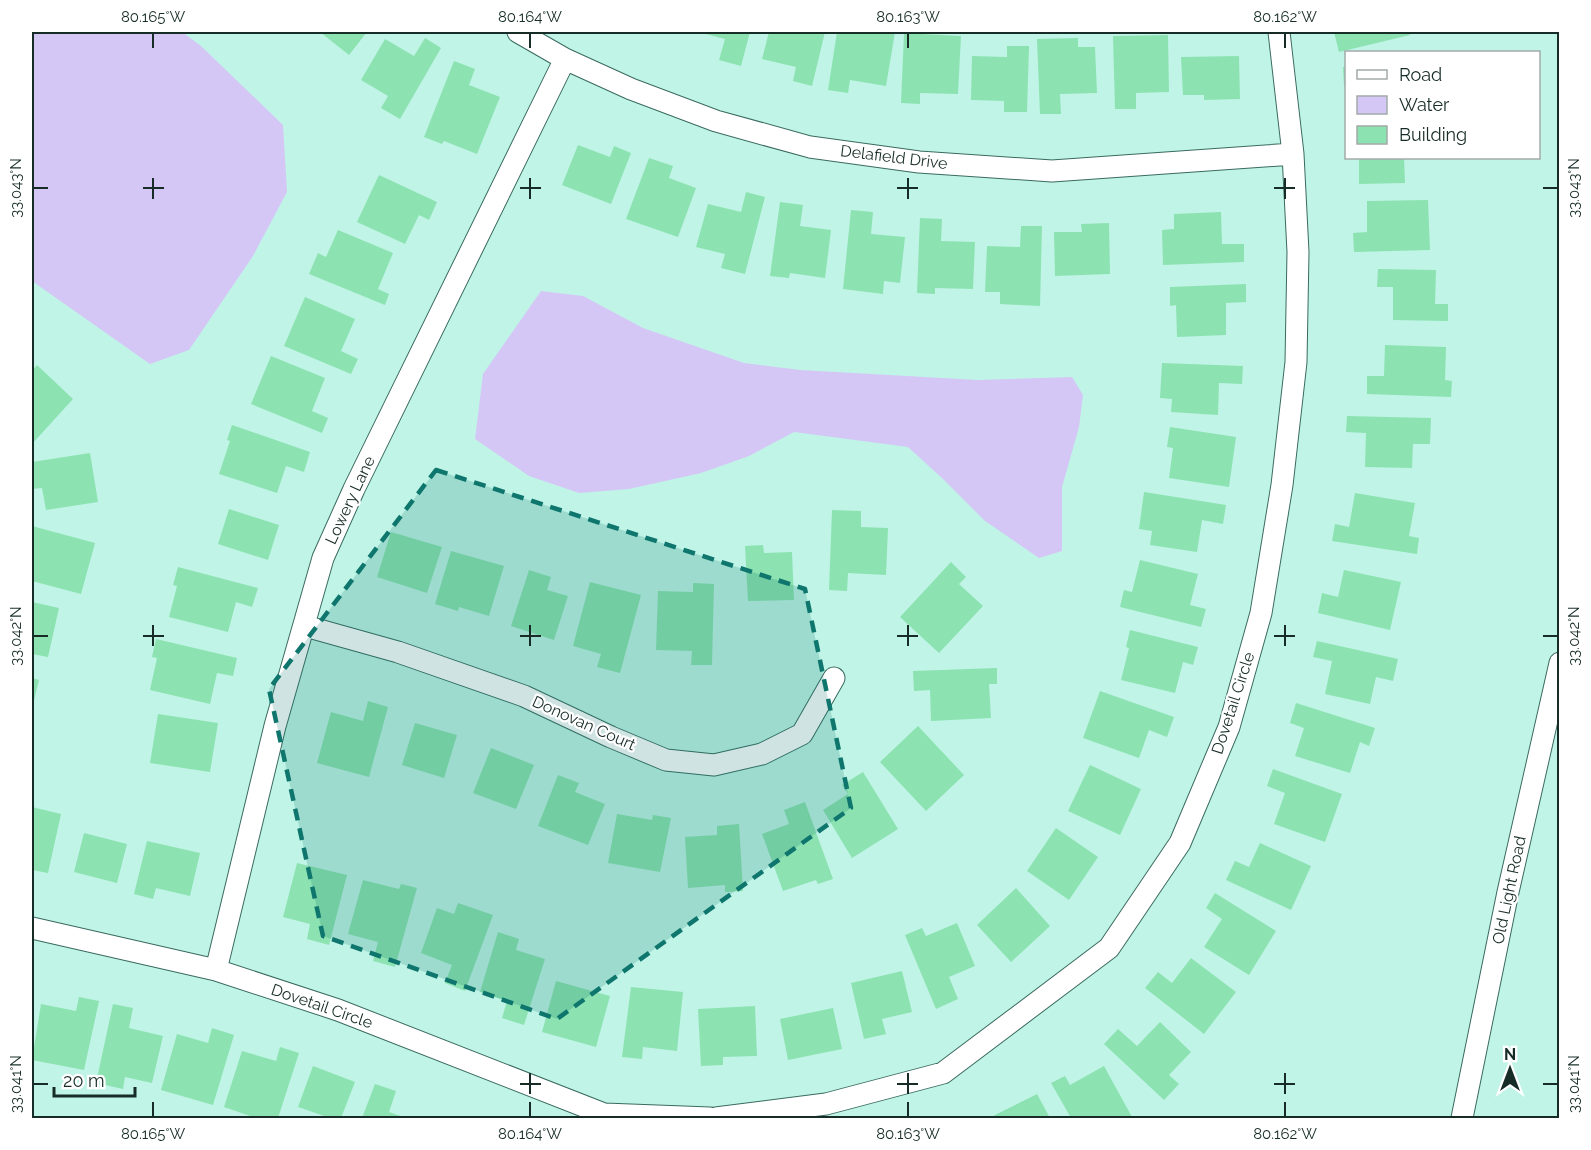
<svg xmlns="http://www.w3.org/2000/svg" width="1591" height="1150" font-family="Raleway,sans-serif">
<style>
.water{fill:#d4c7f6}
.building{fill:#8ce3b1}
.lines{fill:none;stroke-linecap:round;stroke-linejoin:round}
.minor-casing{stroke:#3a6a5f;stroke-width:23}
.minor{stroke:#fff;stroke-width:21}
.marked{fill:#0f766e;fill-opacity:0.2;stroke:#0f766e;stroke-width:4.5;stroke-dasharray:12 8;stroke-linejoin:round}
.ticks{fill:none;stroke:#172c27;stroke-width:2}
.labels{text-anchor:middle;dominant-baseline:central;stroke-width:4.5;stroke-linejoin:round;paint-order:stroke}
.street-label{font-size:16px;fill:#172c27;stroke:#fff}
.neatline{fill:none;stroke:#172c27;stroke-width:2}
.ticks-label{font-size:15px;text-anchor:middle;fill:#172c27}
</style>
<rect width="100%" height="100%" fill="#c0f4e7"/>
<path class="water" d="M32,32H182L201,46L283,125L287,192L253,256L189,350L150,364L32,281Z
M541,291L583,296L643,328L744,363L800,370L978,380L1072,377L1083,395L1079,427L1062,487V551L1039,558L985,521L943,479L908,447L794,432L749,456L701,473L629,489L579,493L529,476L475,439L483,374Z"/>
<path class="building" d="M320,32H367L349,55Z
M698,32H750L741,66L719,60L725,39Z
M769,32H825L812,86L793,81L796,67L762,59Z
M837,32H895L886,86L850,80L848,93L828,90Z
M1334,32H1409L1410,35L1339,52Z
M904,33L961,36L958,94L920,93V104L901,103Z
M1168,35L1169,92L1136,93V109H1115L1113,36Z
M425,38L441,48L400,119L381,108L388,96L361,80L385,39L414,56Z
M1078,38V47H1095L1097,93L1060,94L1061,114H1040L1037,39Z
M1007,46H1029L1027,112H1004V101L971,100L972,56L1007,57Z
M1239,56L1240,99L1204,100V95H1183L1181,57Z
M454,61L475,69L469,85L500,97L477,154L444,141L442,144L424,137Z
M1343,67H1346V86H1344Z
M578,145L610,157L614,146L631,153L611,204L562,185Z
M649,158L673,166L669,178L696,188L678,237L626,219Z
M1359,158H1404L1405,183L1359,184Z
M379,175L437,202L429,220L419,215L405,244L357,222Z
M746,192L765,197L745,274L721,268L725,254L696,247L708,204L741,212Z
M1428,200L1430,250L1354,252L1353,233L1367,232V201Z
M780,202L803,205L800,226L831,230L825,278L790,273L789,278L770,276Z
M851,210L873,212L871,234L905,237L900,283L884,281L883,294L843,289Z
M1221,212L1222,244H1244V262L1163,265L1162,230L1174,229V214Z
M920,218L942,219L941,241L975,242L973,289L935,288V294L917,293Z
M1109,223L1110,274L1055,276L1054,232H1082L1081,224Z
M1021,226H1042L1040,306L1000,304V292H985L987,246L1020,247Z
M338,230L393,253L378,289L389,294L385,305L309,274L318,253L326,257Z
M1378,269L1436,270L1435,304H1448V321L1393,320V287H1377Z
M1246,284V302L1226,303V335L1177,337L1176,305L1170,306V287Z
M305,297L355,319L341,351L358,359L351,374L284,346Z
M1385,345L1446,347L1445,380L1452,381L1451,397L1367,394V376H1384Z
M271,356L325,378L312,411L328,418L322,433L251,404Z
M1162,363L1243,366L1242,384L1219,383L1218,415L1171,412L1172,399L1160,398Z
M37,365L73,399L32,444V371Z
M1347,416L1431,418L1430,444H1413L1412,468L1365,467L1366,433L1346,432Z
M232,425L310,452L304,472L286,466L277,493L219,474L230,441L227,440Z
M1170,427L1236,437L1229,487L1169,478L1173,448L1167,447Z
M90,453L98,502L46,510L42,488L32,489V462Z
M1144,492L1226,505L1223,524L1202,520L1197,552L1150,545L1152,531L1139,529Z
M1355,493L1415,503L1409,536L1419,538L1417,554L1332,541L1335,524L1349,527Z
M229,509L279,525L268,560L218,544Z
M832,510L861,511V527L888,528L886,575L848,573L847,591L829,590Z
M32,526L95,543L81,594L32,581Z
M391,532L442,547L427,593L377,577Z
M763,545L764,553L792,552L794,600L748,601L745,546Z
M451,551L504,566L489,616L459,607L458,611L435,604Z
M1140,560L1198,574L1190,605L1206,609L1201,627L1120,607L1124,590L1132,592Z
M951,562L966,577L959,584L983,606L939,653L900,617Z
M178,567L258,588L252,607L236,602L228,632L169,617L177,586L173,585Z
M529,570L551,577L547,590L568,596L554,640L511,626Z
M1344,570L1401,582L1390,630L1318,613L1322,593L1338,597Z
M590,582L641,595L620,673L597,667L601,654L573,646Z
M693,583L714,584L712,665H691L692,651L656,650L658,591L693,592Z
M32,602L59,608L48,657L32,654Z
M1130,630L1198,647L1193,665L1183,662L1175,693L1121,680L1129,648L1126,647Z
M156,639L237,658L233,676L217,673L210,704L150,690L157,658L152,657Z
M1317,641L1398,659L1393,681L1376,677L1370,704L1325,694L1332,661L1313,657Z
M997,668V684H989L991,718L931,721L930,690L914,691L913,671Z
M32,678L39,680L32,709Z
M1100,691L1174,717L1167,737L1149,730L1139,758L1083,738Z
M368,701L388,707L369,777L317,763L331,712L363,721Z
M1296,703L1375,728L1369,746L1360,742L1350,773L1295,756L1304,728L1290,723Z
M158,714L218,723L210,772L150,763Z
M415,723L457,735L444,778L402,765Z
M918,726L964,775L926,811L880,762Z
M491,748L534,765L516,809L473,793Z
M1090,765L1141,789L1120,835L1068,811Z
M1273,769L1342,794L1325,842L1274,824L1285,793L1267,786Z
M863,772L898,829L852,858L823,810L848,794L842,785Z
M558,775L579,783L575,792L605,804L588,845L538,826Z
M805,802L833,879L818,884L816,880L783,891L762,834L789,824L784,810Z
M32,807L61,814L48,873L32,870Z
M617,814L652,820L653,815L671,818L660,872L608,863Z
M739,824L743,891L725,892V885L688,888L685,837L717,835V826Z
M1056,828L1098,857L1069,900L1027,871Z
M84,833L127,844L117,883L74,872Z
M147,841L200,853L190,896L156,888L153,899L134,894Z
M1260,843L1311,866L1291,910L1226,880L1235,861L1249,867Z
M297,863L347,875L329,945L307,939L310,924L283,917Z
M363,880L399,889L401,884L417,888L395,967L373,961L378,942L348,934Z
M1016,888L1050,926L1011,962L977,925Z
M1215,893L1276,931L1249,975L1204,947L1222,919L1206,908Z
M458,903L493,915L465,991L445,983L452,965L421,953L437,908L454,914Z
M957,923L975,966L949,977L958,999L936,1009L905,935L922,928L926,936Z
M498,932L519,939L516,950L545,959L524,1025L502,1018L507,1001L480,992Z
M1191,958L1236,992L1204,1034L1145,988L1158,972L1172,983Z
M902,971L912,1012L882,1019L886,1034L864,1039L851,983Z
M556,981L610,996L596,1047L542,1032Z
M631,987L683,992L677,1051L643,1047L642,1059L622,1057Z
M79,997L99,1001L84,1070L32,1060L41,1004L76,1011Z
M113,1004L133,1008L129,1028L163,1036L152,1083L125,1077L123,1089L96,1083Z
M755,1006L757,1056L723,1057V1065L701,1066L698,1009Z
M833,1008L842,1049L788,1060L780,1019Z
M1160,1022L1191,1052L1169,1075L1179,1084L1164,1100L1104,1044L1118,1029L1137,1046Z
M212,1028L234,1035L213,1105L161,1090L177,1034L208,1043Z
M280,1047L299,1053L278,1118H256L224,1107L242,1051L276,1061Z
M313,1066L355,1082L341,1118H330L298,1107Z
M1104,1066L1132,1117L1129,1118H1071L1051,1083L1065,1076L1070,1085Z
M375,1084L396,1091L389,1112L406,1118H362Z
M1037,1094L1050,1118H989Z"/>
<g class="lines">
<g class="minor-casing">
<path id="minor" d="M518,32L565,59L631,89L716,121L810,147L919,162L1052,171L1293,154
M305,626L398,652L524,696L611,737L666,760L714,765L762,754L802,734L834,678
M32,928L216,970L338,1010L604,1114L710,1118
M216,970L275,726L323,558L354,489L565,59
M716,1118L826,1104L943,1073L1109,948L1180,843L1229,727L1261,613L1282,485L1296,362L1298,252L1293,154L1279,32
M1462,1118L1508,892L1560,663"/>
</g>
<use href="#minor" class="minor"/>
</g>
<path class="marked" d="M436,470L805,589L851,808L557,1019L323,936L269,689Z"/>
<path class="ticks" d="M153,33V48M530,33V48M908,33V48M1285,33V48M153,178V199M530,178V199M908,178V199M1285,178V199M33,188H48M143,188H164M520,188H541M897,188H918M1274,188H1295M1543,188H1558M153,625V646M530,625V646M908,625V646M1285,625V646M33,636H48M143,636H164M520,636H541M897,636H918M1274,636H1295M1543,636H1558M530,1073V1094M908,1073V1094M1285,1073V1094M33,1084H48M520,1084H541M897,1084H918M1274,1084H1295M1543,1084H1558M153,1102V1117M530,1102V1117M908,1102V1117M1285,1102V1117"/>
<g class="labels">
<g class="street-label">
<text transform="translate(894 157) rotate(7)">Delafield Drive</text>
<text transform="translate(350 500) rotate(-65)">Lowery Lane</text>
<text transform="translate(1233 703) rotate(-72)">Dovetail Circle</text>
<text transform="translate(584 723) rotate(24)">Donovan Court</text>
<text transform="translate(1509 890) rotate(-78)">Old Light Road</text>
<text transform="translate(322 1006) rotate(19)">Dovetail Circle</text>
</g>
</g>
<rect width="1591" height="1150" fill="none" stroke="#ffffff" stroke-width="66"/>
<rect x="1345" y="51" width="195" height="108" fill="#ffffff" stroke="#a2aba9" stroke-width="1.5"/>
<rect x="1357" y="70" width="30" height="9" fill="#ffffff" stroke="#a2aba9" stroke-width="1.5"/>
<text x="1399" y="81" font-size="18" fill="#172c27">Road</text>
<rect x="1357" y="96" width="30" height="18" fill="#d4c7f6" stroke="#a2aba9" stroke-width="1.5"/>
<text x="1399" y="111" font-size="18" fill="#172c27">Water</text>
<rect x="1357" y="126" width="30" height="18" fill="#8ce3b1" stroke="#a2aba9" stroke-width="1.5"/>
<text x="1399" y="141" font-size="18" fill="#172c27">Building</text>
<g transform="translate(1510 1069)" stroke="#ffffff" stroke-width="4.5" paint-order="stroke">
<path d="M0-4.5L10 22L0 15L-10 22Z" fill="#172c27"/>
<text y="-9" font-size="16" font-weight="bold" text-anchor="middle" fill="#172c27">N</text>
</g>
<path d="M54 1087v9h81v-9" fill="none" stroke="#172c27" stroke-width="3"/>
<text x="63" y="1087" font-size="18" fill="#172c27" stroke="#ffffff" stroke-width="4.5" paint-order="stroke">20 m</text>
<rect x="33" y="33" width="1525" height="1084" class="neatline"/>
<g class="ticks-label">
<text x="153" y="22">80.165°W</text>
<text x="530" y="22">80.164°W</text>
<text x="908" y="22">80.163°W</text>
<text x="1285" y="22">80.162°W</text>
<text transform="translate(16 188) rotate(-90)" y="5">33.043°N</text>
<text transform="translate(1574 188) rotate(-90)" y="5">33.043°N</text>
<text transform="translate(16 636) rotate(-90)" y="5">33.042°N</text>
<text transform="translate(1574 636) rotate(-90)" y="5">33.042°N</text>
<text transform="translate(16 1084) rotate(-90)" y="5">33.041°N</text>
<text transform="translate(1574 1084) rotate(-90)" y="5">33.041°N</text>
<text x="153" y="1139">80.165°W</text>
<text x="530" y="1139">80.164°W</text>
<text x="908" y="1139">80.163°W</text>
<text x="1285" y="1139">80.162°W</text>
</g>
</svg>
